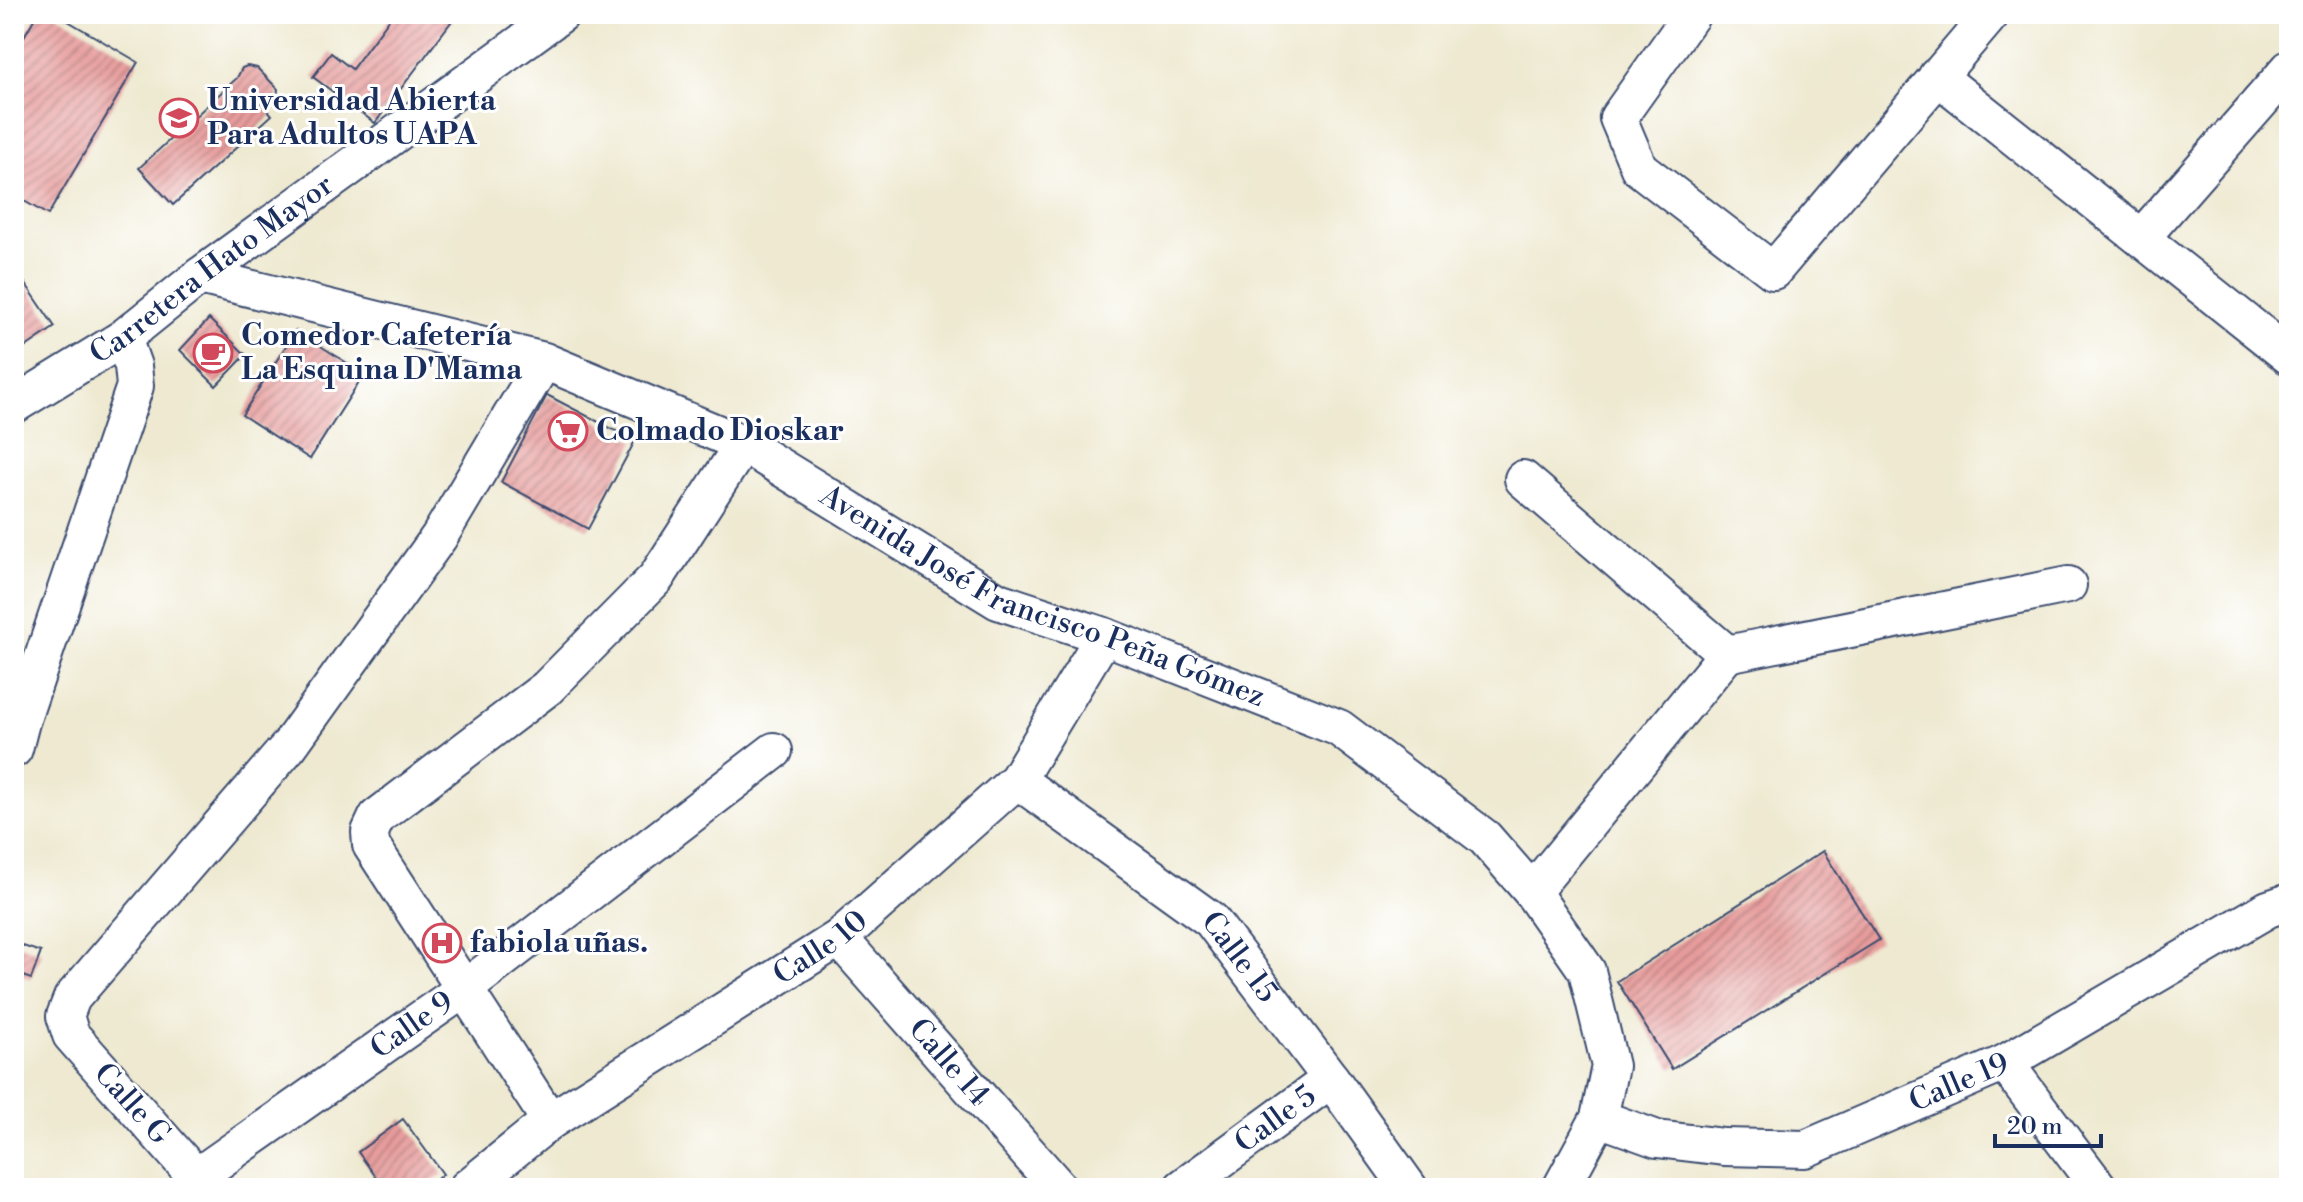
<svg xmlns="http://www.w3.org/2000/svg" width="2303" height="1202" font-family="'Libre Bodoni',serif">
<style>
.building{fill:url(#building-hatch)}
.lines{fill:none;stroke-linecap:round;stroke-linejoin:round}
.minor-casing{stroke:#3b4b6f;stroke-width:40}
.minor{stroke:#fff;stroke-width:36}
.labels{text-anchor:middle;dominant-baseline:central;stroke-width:6;stroke-linejoin:round;paint-order:stroke}
.poi-label{font-size:30px;font-weight:bold;fill:#1b2f5e;stroke:#fff;text-anchor:start}
.street-label{font-size:30px;fill:#1b2f5e;stroke:#fff}
</style>
<defs>
<pattern id="building-hatch" width="6" height="6" patternUnits="userSpaceOnUse" patternTransform="scale(2)"><rect width="6" height="6" fill="#e79c9b"/><path d="M-1 1l2-2M0 6l6-6M5 7l2-2" fill="none" stroke="#ba8082"/></pattern>
</defs>
<rect width="100%" height="100%" fill="#fff"/>
<filter id="ink" filterUnits="userSpaceOnUse"><feTurbulence type="fractalNoise" baseFrequency=".0125" numOctaves="2"/><feDisplacementMap in="SourceGraphic" scale="16" xChannelSelector="R" yChannelSelector="G"/><feConvolveMatrix kernelMatrix="1 2 1 2 8 2 1 2 1" color-interpolation-filters="sRGB"/></filter>
<filter id="wash" filterUnits="userSpaceOnUse"><feTurbulence type="fractalNoise" baseFrequency=".006" numOctaves="4" result="noise"/><feDisplacementMap in="SourceGraphic" scale="32" xChannelSelector="R" yChannelSelector="G"/><feGaussianBlur stdDeviation="1.8" result="paint"/><feColorMatrix in="noise" values="0 0 0 0 0 0 0 0 0 0 0 0 0 0 0 0 0 1.4 0 .05"/><feComposite in="paint" operator="in"/></filter>
<g filter="url(#wash)">
<rect width="100%" height="100%" fill="#eee9d0"/>
<g id="blocks">
<path class="building" d="M37,14H56L138,62L48,215L14,195V54Z
M393,14H457L375,123L313,77L331,53L352,69Z
M247,66L257,68L278,89L277,97L275,100L270,102L263,99L261,102L272,115L173,205L139,168L237,78L242,68Z
M21,277L55,327L14,355V281Z
M209,319L246,355L216,386L180,350Z
M296,330L364,374L310,459L242,415Z
M547,395L635,441L588,529L501,482Z
M1823,851L1879,940L1672,1069L1617,981Z
M14,943L41,952L31,979L14,973Z
M403,1119L443,1174L425,1188H384L358,1152Z"/>
</g>
</g>
<g filter="url(#ink)">
<use href="#blocks" fill-opacity="0" stroke="#3b4b6f" stroke-width="2"/>
<g class="lines">
<g class="minor-casing">
<g id="minor">
<path d="M1692,14L1618,118L1639,168L1773,271L1991,14"/>
<path d="M1937,76L2289,356"/>
<path d="M2141,238L2289,69"/>
<path id="s1" d="M200,276L544,361L743,444L998,601L1104,636L1339,728L1485,838L1532,892L1587,971L1610,1066L1599,1118L1561,1188"/>
<path id="s2" d="M14,405L123,338L200,276L561,14"/>
<path d="M1523,479L1727,654L1532,892"/>
<path d="M1727,654L2068,585"/>
<path d="M14,749L21,722L135,386L133,366L123,338"/>
<path id="s3" d="M1017,780L1211,920L1331,1079L1409,1188"/>
<path id="s4" d="M839,938L1059,1188"/>
<path d="M2005,1063L2099,1188"/>
<path id="s5" d="M1599,1118L1657,1139L1724,1147L1805,1149L2005,1063L2268,909L2289,902"/>
<path d="M550,1121L371,845L370,832L377,817L547,688L656,578L743,444"/>
<path id="s6" d="M196,1177L464,989L774,751"/>
<path d="M206,1188L71,1035L65,1016L72,998L289,746L439,537L544,361"/>
<path id="s7" d="M467,1188L550,1121L839,938L1017,780L1104,636"/>
<path id="s8" d="M1182,1188L1331,1079"/>
</g>
</g>
<use href="#minor" class="minor"/>
</g>
</g>
<defs>
<g id="university-ring" transform="scale(2)"><circle r="9.5" fill="#fff" stroke="#d1495b" stroke-width="1.5"/><path d="M0-5L7-2L0 1L-7-2ZM-4 1L0 2.5L4 1V4Q0 6-4 4Z" fill="#d1495b"/></g>
<g id="cafe-ring" transform="scale(2)"><circle r="9.5" fill="#fff" stroke="#d1495b" stroke-width="1.5"/><path d="M-5.5-4.5H6V0H3Q3 3.5 0 3.5H-2.5Q-5.5 3.5-5.5 0ZM3-3.2v2h1.7v-2ZM-6 4.5H4V6H-6Z" fill="#d1495b"/></g>
<g id="supermarket-ring" transform="scale(2)"><circle r="9.5" fill="#fff" stroke="#d1495b" stroke-width="1.5"/><path d="M-6-5.5h2.5l.6 2H6L4.5 2H-2.5L-4.4-4H-6ZM-1.5 3.2a1.3 1.3 0 1 0 .1 0ZM3 3.2a1.3 1.3 0 1 0 .1 0Z" fill="#d1495b"/></g>
<g id="hospital-ring" transform="scale(2)"><circle r="9.5" fill="#fff" stroke="#d1495b" stroke-width="1.5"/><path d="M-5-5h3v3.5h4V-5h3V5h-3V1.5h-4V5h-3Z" fill="#d1495b"/></g>
</defs>
<g fill-rule="evenodd">
<use href="#university-ring" x="179" y="118"/>
<use href="#cafe-ring" x="213" y="353"/>
<use href="#supermarket-ring" x="568" y="431"/>
<use href="#hospital-ring" x="442" y="943"/>
</g>
<g class="labels">
<g class="poi-label">
<text x="207" y="101">Universidad Abierta<tspan x="207" dy="34">Para Adultos UAPA</tspan></text>
<text x="241" y="336">Comedor Cafetería<tspan x="241" dy="34">La Esquina D'Mama</tspan></text>
<text x="596" y="431">Colmado Dioskar</text>
<text x="470" y="943">fabiola uñas.</text>
</g>
<g class="street-label">
<text stroke="none"><textPath href="#s2" startOffset="240">Carretera Hato Mayor</textPath></text>
<text stroke="none"><textPath href="#s1" startOffset="908">Avenida José Francisco Peña Gómez</textPath></text>
<text stroke="none"><textPath href="#s7" startOffset="428">Calle 10</textPath></text>
<text stroke="none"><textPath href="#s3" startOffset="286">Calle 15</textPath></text>
<text stroke="none"><textPath href="#s6" startOffset="264">Calle 9</textPath></text>
<text stroke="none"><textPath href="#s4" startOffset="166">Calle 14</textPath></text>
<text stroke="none"><textPath href="#s5" startOffset="378">Calle 19</textPath></text>
<text transform="translate(132 1104) rotate(48)">Calle G</text>
<text stroke="none"><textPath href="#s8" startOffset="116">Calle 5</textPath></text>
</g>
</g>
<rect width="2303" height="1202" fill="none" stroke="#fff" stroke-width="48"/>
<path d="M1995 1134v12h106v-12" fill="none" stroke="#1b2f5e" stroke-width="4"/>
<text x="2007" y="1134" font-size="24" fill="#1b2f5e" stroke="#ffffff" stroke-width="6" paint-order="stroke">20 m</text>
</svg>
